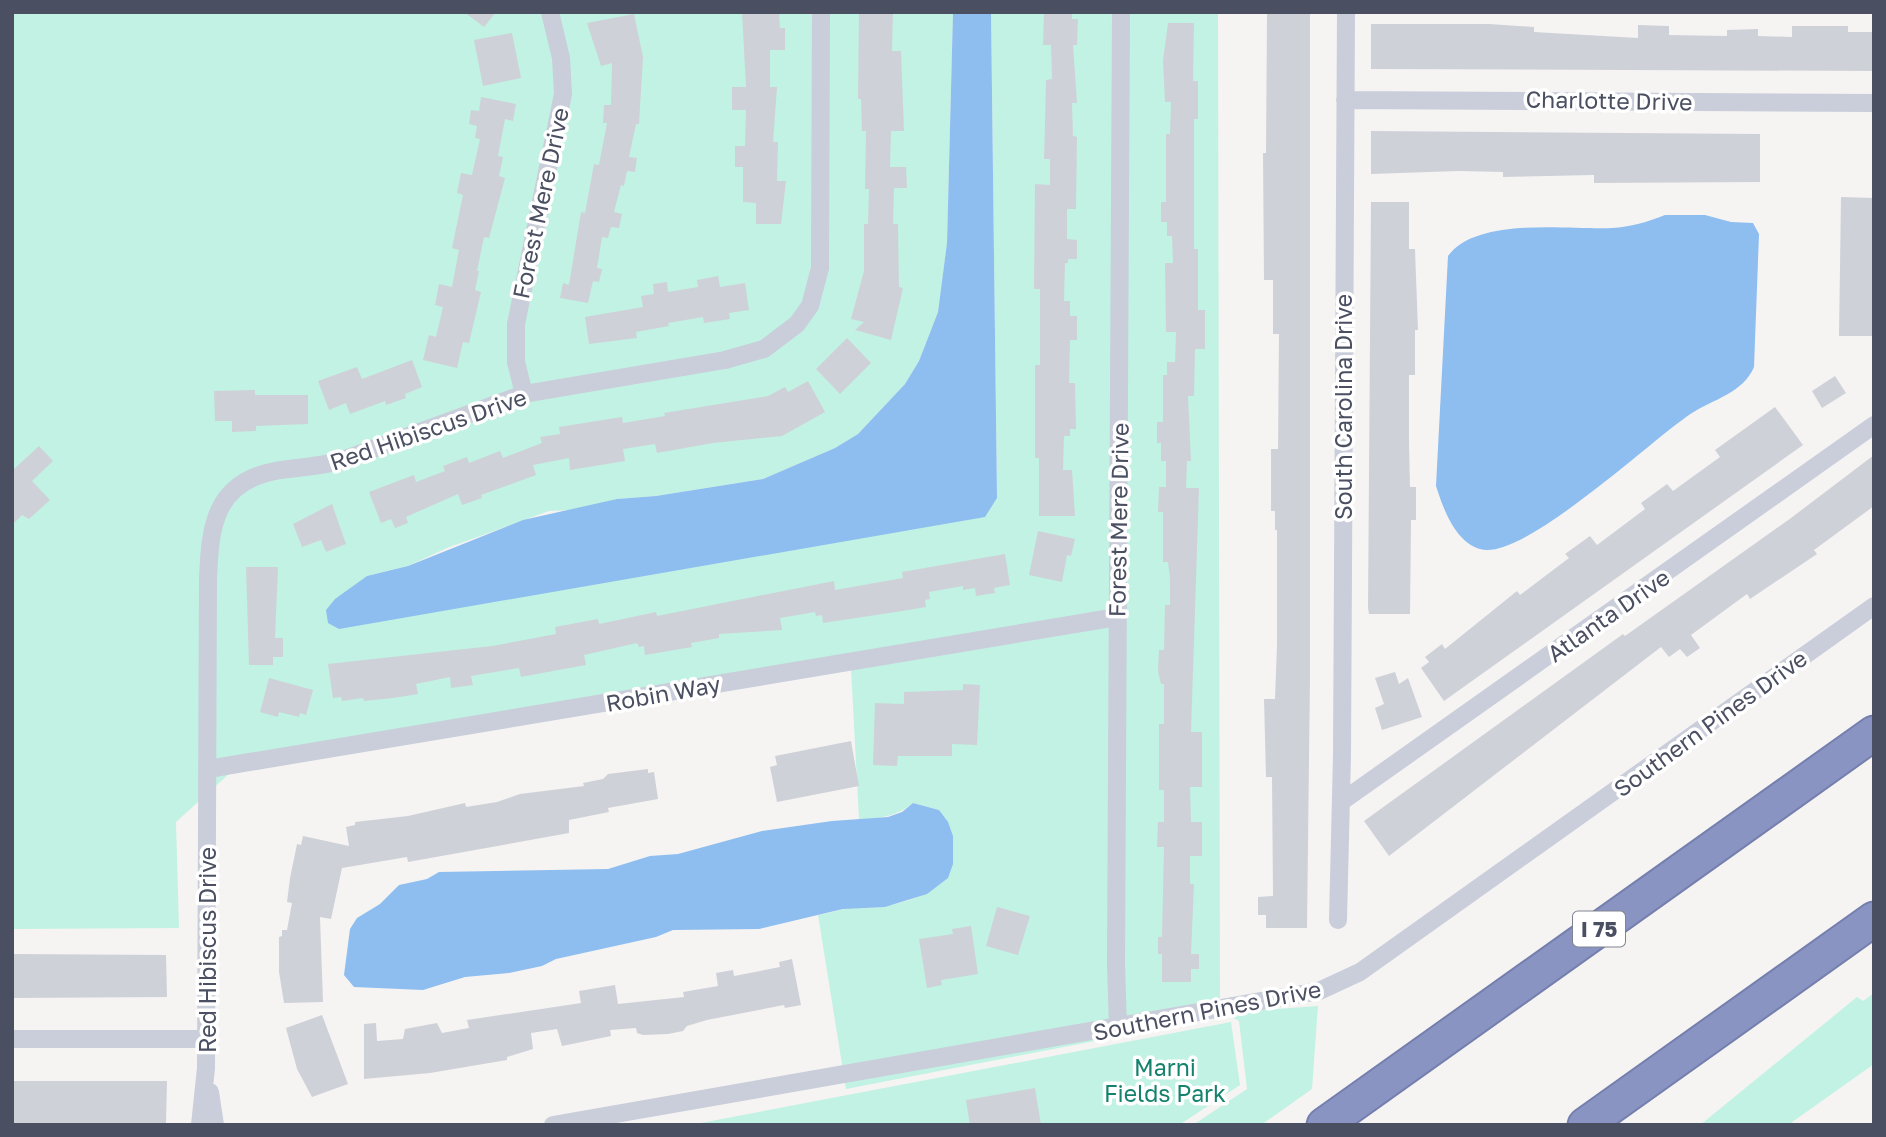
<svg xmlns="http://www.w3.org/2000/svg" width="1886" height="1137" font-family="'Golos Text',sans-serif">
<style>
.green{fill:#c2f2e3}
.water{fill:#8ebdf0}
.building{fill:#cfd1d8}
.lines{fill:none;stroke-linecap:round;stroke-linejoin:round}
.highway-casing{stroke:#757fae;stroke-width:37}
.street{stroke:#cacdda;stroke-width:18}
.highway{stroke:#8a94c2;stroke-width:33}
.labels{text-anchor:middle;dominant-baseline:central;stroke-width:7;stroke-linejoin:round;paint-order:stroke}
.shield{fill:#fff;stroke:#808490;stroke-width:2}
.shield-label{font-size:21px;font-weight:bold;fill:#4a4f61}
.street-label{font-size:23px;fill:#4a4f61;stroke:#fff}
.park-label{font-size:23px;fill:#15826d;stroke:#fff}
</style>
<rect width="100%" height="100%" fill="#f5f4f3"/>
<path class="green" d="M12,12H953L947,244L938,312L919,361L905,384L858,434L835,448L763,479L656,496L617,499L575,510L549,511L447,548L408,566L367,576L997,498L991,12H1218L1220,1013L1318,1006L1312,1089L1261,1125H1193L1247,1089L1239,1021L1229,1015L846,1089L818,915C830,913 842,909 855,907C865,906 876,909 887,906C947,893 970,868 939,810L913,803C897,816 880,819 859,819L851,669L241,763L176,822L179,928L12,929Z
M1874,993V1064L1788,1125H1700L1857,997L1863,1001Z
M1231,1022L1240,1085L1179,1125H690Z"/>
<path class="water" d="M953,12H991L997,498L985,517L339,629L328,623L326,610L335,599L367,576L408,566L523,520L617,499L656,496L763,479L835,448L858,434L905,384L919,361L938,312L947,243Z
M1665,215H1705L1731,222L1753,223L1759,234L1754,367C1743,393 1714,399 1692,413C1653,438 1523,562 1480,549C1455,542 1443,508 1436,486L1448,256C1477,216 1568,230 1612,228C1630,227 1648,222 1665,215Z
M913,803L939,810L948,822L953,836V864L948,878L927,894L885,907L843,909L759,929L673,930L656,937L556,959L542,966L509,973L465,977L423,990L354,987L344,975L350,929L357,918L380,904L399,885L427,879L439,872L608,869L650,856L678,854L762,831L832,821L888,817L902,812Z"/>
<path class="building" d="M464,12H496L484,27Z
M742,12H779L780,28H785V50H770V87H777L773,142H778L777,181H786L781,224H756V203L743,202V167H735V146H745L746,110H732V87H746Z
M859,12H893L892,51H901L904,131H891L890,167H906L907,188H894L893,224H898L899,287L903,288L891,340L855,330L864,322L851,319L864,271V224H868L869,189H865L866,131H862L861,99H858Z
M1044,12H1072V19H1078L1077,45H1073L1077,103H1072L1073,136L1077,137L1076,209H1067V239L1077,240V259H1068V263H1065L1064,301H1070V316H1077V340H1070L1069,383H1075L1076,429H1070V436H1064L1063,470H1072L1075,516H1039V458H1035V365H1040V289H1034L1035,184L1050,185V159H1044L1045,125L1046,80L1052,79L1051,45H1043Z
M1267,12H1310V677L1307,928H1266V915H1258V897L1273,896L1272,777H1266L1264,699H1275L1277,645V530H1275V511H1271V449H1278L1279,334H1273V280H1264L1263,153H1266Z
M634,14L643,57L639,124H636L629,157L637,158L635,172L627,171L624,186L621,185L614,212L622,214L619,228L611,227L608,238L602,237L597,268L602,269L599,282L593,281L588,303L560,298L563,283L569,285L581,212L585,213L594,164L599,165L607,123H603L604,105H611L612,63L601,66L587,23Z
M1168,23H1194L1193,81H1198V119H1194V249H1198V310H1205V349H1195L1194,396H1188L1191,461H1187L1186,488H1199L1191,732H1202V787H1190L1191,822H1202V856H1190V884H1194L1191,954H1199V969H1191V982H1162V954H1158V937H1162L1164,847H1157L1158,822H1164V790H1159V724H1164V684H1161L1158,671L1159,650H1164L1165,605H1170V577L1168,562H1163V512H1158L1159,487H1166V461H1161V443H1157V422H1163V375H1167V362H1175L1176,332H1166L1165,263H1173L1172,236H1167V222H1161V202H1166V134H1170L1171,102H1165L1163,61Z
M1371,24H1489L1534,27V32L1638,38V25L1669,26V35L1727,36V30L1758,29V36L1792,37V26H1848V32H1874V71L1371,69Z
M512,33L521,78L483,86L474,40Z
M481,97L516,104L513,121L505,119L498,156L503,157L499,176L505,178L489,238L484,237L477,271H479L475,290L481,292L469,343L463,342L457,368L423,360L429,335L436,337L443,307L435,305L439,284L452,287L459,250L452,248L463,195L457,193L461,173L472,175L480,139L475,138L477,126L469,124L471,110L479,111Z
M1371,131L1760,134V182L1594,183V175L1503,177V172L1459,171L1371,174Z
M1841,197L1874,198V336H1839Z
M1371,202H1409V249H1415L1418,330H1415V375H1409V442L1410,487H1416V520H1411L1410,614H1369L1368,608Z
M718,276L720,287L745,283L749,310L729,313L730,319L704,323L703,317L668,323L669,326L636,332L637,338L589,344L585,317L643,307L641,296L654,294L653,284L667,282L668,292L698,287L697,280Z
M847,338L871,363L840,394L816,369Z
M412,360L422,387L405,394L406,398L386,405L385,401L350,414L346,403L329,410L318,381L357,367L362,379Z
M1835,376L1846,393L1822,408L1812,391Z
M808,381L825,412L782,436L713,443L657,453L655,444L623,449L625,461L570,470L569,458L533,465L536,475L481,495L482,498L462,505L458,494L406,517L408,523L395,528L391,519L381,523L369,492L414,475L416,482L445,471L443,466L467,457L469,463L500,451L503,458L542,443L540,437L560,434L559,427L622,417L623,423L665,416L664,413L768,396L785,387L788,392Z
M255,390V395H308V424L256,426V431L232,432V421H215L214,391Z
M1775,407L1803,445L1444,701L1421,668L1429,662L1425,657L1442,644L1445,649L1517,591L1520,595L1569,558L1565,554L1590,536L1597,545L1645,509L1641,503L1667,484L1673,491L1720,457L1715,450Z
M39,446L53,461L32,481L50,500L29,519L22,515L12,525V471Z
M1874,455V506L1814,550L1817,554L1750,599L1747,594L1691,635L1700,648L1687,657L1680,649L1669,657L1661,647L1389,856L1364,821L1623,634L1625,636L1791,518Z
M332,504L346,544L326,552L321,540L302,547L293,524Z
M1038,531L1075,539L1071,556L1067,555L1062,582L1029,575Z
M1005,554L1010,585L994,588L995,593L976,596L975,588L963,590V586L929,592L930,599L925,600L926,607L909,610L823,623L822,615L816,616L815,612L780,618L782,630L719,634V638L691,643L692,647L645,655L644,646L639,647L637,643L584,655L586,665L542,673L521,677L519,668L471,676L473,685L451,688L450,677L416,684L418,694L393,698L364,701L363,698L342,701L341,697L333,698L328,664L492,646L556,634L555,627L598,619L599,624L656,612L657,616L834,581L835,590L903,578L902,572Z
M246,567H278L275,638H283V657H273V665H249Z
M1395,672L1399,684L1408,678L1422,717L1382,730L1375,708L1384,704L1375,678Z
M269,678L313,690L306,715L300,713L299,717L279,712L278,717L260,712Z
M963,684L980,685L977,745L952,744V756H898L897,766L873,765L875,703L904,704V692L963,690Z
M851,741L859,786L777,802L770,767L777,765L775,756Z
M648,769V773L654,772L658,799L608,808L609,812L569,820V833L408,862L407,857L342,868L331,919L320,917L323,1002L284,1003L279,972V937L282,936V930H287L292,903L287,902L290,878L297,844L301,845L303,836L349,846L346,827L355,825V822L408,816L465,803L466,807L497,802L520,794L584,786L583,783L603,779L608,774Z
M997,907L1030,916L1018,955L986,946Z
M971,926L978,974L941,980L942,985L927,988L919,939L953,934L952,929Z
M12,954L166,955L167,997L12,998Z
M792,959L801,1005L785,1008L784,1005L707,1020L687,1026L683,1031L668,1034L643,1035L637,1033L636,1028L610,1030L611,1036L562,1046L557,1029L531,1033L533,1049L507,1057V1060L430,1073L364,1079V1024L376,1023L377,1041L403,1039L405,1029L437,1023L442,1033L469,1028L467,1020L581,1003L579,991L615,985L618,1004L684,997L683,992L718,986L716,973L733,970L734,976L780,967L779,962Z
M322,1015L348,1084L312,1097L297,1069L286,1028Z
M12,1081H167L166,1123L12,1125Z
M1035,1088L1041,1125H970L966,1100Z"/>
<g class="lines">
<g class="highway-casing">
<path id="highway" d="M1324,1125L1874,733
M1585,1125L1874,919"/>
</g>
<path class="street" d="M1345,100L1874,103
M524,394L516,362V324L563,94L561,58L550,12
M208,769L1117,617
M1341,802L1874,425
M1338,920L1342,755L1346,12
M1118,1027L1116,964L1121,12
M12,1039H206
M210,1092L215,1125
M200,1125L206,1068L208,579C210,527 214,483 275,471C297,467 318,467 340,461L524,394L725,360L764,349L797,324L810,306L820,268L821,12
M553,1125L1319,991L1360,972L1874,606"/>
<use href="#highway" class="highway"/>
</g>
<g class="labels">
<rect class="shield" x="1573" y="911.5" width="52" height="35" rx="5"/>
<g class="shield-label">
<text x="1599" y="929">I 75</text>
</g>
<g class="street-label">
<text transform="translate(1609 100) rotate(1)">Charlotte Drive</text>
<text transform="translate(540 203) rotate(-78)">Forest Mere Drive</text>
<text transform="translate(1343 407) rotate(-90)">South Carolina Drive</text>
<text transform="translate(428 429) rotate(-19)">Red Hibiscus Drive</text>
<text transform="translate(1118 520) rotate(-89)">Forest Mere Drive</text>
<text transform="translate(1608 615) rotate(-35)">Atlanta Drive</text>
<text transform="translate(663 693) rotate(-10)">Robin Way</text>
<text transform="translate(1710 723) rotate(-36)">Southern Pines Drive</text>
<text transform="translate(207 950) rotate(-90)">Red Hibiscus Drive</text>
<text transform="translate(1207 1010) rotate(-11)">Southern Pines Drive</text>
</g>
<g class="park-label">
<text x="1165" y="1067">Marni<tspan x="1165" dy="26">Fields Park</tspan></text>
</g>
</g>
<rect width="1886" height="1137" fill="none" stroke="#4a4f61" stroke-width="28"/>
</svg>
